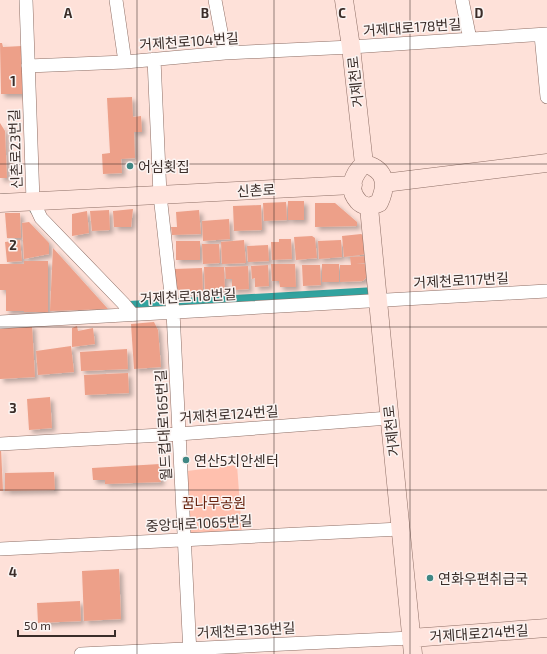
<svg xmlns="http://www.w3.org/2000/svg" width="547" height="654" font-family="'Exo 2','Noto Sans KR',sans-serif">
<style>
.green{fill:#ffc0ae}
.water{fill:#32a39f}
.building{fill:#eda089;filter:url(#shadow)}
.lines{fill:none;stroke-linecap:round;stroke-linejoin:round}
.street-casing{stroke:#8e6f66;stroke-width:14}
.secondary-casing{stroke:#8e6f66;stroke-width:19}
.street{stroke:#fff;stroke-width:13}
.secondary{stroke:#ffe4dd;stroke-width:18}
.grid{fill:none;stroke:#3a2d29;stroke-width:1;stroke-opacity:0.55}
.poi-dot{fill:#408784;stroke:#fbf4f2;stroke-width:1.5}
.labels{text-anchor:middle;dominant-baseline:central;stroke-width:3;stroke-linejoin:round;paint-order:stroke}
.street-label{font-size:14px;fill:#3a2d29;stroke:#fbf4f2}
.poi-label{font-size:14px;fill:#3a2d29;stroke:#fbf4f2;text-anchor:start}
.park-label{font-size:14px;fill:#67220e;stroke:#fbf4f2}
.grid-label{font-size:13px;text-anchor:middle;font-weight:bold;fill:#3a2d29;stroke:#fbf4f2;stroke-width:3;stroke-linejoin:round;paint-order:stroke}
</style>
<defs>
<filter id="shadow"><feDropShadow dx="3.5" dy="3.5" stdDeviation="2" flood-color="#0004"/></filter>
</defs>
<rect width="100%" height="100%" fill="#fee1d9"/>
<path class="green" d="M237,465L242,533L190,536L187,471Z"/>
<path class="water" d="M20,193L129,301L375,287V304L134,319L54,241L27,208L0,209V194Z"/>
<path class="building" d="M0,43H2L3,47L22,46L24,94H1Z
M132,97L133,117L141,116L142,132H134L135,158L121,159L122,173L103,174L102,154L110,153L107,98Z
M0,123L5,131L7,178H0Z
M288,201H304V220H288Z
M286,202L287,220L264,221L263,203Z
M315,203H335L357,222V226L315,227Z
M261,205L262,230L234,231L233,206Z
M133,209L131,227H114L113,211Z
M109,210L110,230L92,231L90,211Z
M199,210L201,234L172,235L171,227H177L176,212Z
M87,211L89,233L72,236V214Z
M5,213H20L21,238H7Z
M229,219L230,239L203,241L202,221Z
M29,222L49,243V254L24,259L22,223Z
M361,234L366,237L368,254L344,257L342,236Z
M312,236L315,238L317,258L296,260L294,237Z
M279,239H291L292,259L272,260L271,242H279Z
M20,240L22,261L7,262L5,242Z
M244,240L246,263L222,264L221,242Z
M341,240L342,257L319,259L318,241Z
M176,241H200V260H176Z
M202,244H219L220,263L203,264Z
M268,245L269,261L248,262L247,246Z
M53,248L108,309L50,311Z
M367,256V263L356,264H366V278L363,281L340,282V265H351L350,257Z
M24,261H48V312H24V288V311H6V290H0V264H24Z
M271,264H295L296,287H280L279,281H272Z
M322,264H339V282H322Z
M268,265L269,286L255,287V278L252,279L251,266Z
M302,265H320L321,285L303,286Z
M248,266L249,289L232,290V279H226L225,267Z
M204,267H224L225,291L205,292Z
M202,268L203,293H181L174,284V269Z
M154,322L158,330L161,367L134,369L131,324Z
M32,325L35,377L0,379V327Z
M77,326L78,331L93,328L95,344L72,347V328Z
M71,346L74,372L38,375L36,351Z
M127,349L128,369L81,371L80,352Z
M128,373L129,393L85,395L84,375Z
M50,397L52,428L29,430L27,399Z
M0,449H1L3,491H0Z
M160,464L161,482L105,484V480H93L92,468Z
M54,472L55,490L5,491V473Z
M119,569L121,619L84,621L82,571Z
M80,601L81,621L38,623L37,603Z"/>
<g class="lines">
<g class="street-casing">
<path id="street" d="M26,0L33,201L41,218L123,303L133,315
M116,0L125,62
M215,0L225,53
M462,0L470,39
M541,35L547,97
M154,59L160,195L173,312L190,654
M28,66L125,62L225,53L351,47L547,34
M0,322L547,291
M0,444L179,434L389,418
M0,549L400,529
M81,654L411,638"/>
</g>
<g class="secondary-casing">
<path id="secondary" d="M344,0L351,47L364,164
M364,164C367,165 370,165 373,167C388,175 385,190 379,203L369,207C366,206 360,204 358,201C347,189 353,174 364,164Z
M384,183L547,163
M0,203L353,185
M369,207L378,301L413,654
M411,638L547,628"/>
</g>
<use href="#street" class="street"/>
<use href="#secondary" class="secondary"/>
</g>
<path class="grid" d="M137,0V654M274,0V654M410,0V654M0,164H547M0,327H547M0,490H547"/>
<g class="poi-dot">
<circle cx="130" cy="166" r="4"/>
<circle cx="186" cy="460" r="4"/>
<circle cx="430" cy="578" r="4"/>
</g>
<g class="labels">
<g class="street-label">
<text transform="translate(412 27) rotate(-4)">거제대로178번길</text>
<text transform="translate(189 41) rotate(-4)">거제천로104번길</text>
<text transform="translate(355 82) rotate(-96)">거제천로</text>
<text transform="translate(15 149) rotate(-92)">신촌로23번길</text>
<text transform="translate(256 190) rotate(-3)">신촌로</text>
<text transform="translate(461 280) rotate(-3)">거제천로117번길</text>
<text transform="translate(188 296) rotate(-3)">거제천로118번길</text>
<text transform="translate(229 414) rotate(-4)">거제천로124번길</text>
<text transform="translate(163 425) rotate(-93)">월드컵대로165번길</text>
<text transform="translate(391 431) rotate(-96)">거제천로</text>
<text transform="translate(199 523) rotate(-3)">중앙대로1065번길</text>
<text transform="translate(246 630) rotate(-3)">거제천로136번길</text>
<text transform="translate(479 633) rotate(-4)">거제대로214번길</text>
</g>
<g class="poi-label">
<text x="138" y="166">어심횟집</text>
<text x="194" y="460">연산5치안센터</text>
<text x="438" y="578">연화우편취급국</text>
</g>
<g class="park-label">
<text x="214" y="502">꿈나무공원</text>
</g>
</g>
<g class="grid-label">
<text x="68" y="18">A</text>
<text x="205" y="18">B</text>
<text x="342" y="18">C</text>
<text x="479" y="18">D</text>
<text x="13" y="86">1</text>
<text x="13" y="250">2</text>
<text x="13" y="413">3</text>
<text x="13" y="577">4</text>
</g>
<path d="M18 630v6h97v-6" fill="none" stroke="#3a2d29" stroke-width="2"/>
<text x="24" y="630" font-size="12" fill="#3a2d29" stroke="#fbf4f2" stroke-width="3" paint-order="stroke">50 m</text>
</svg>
